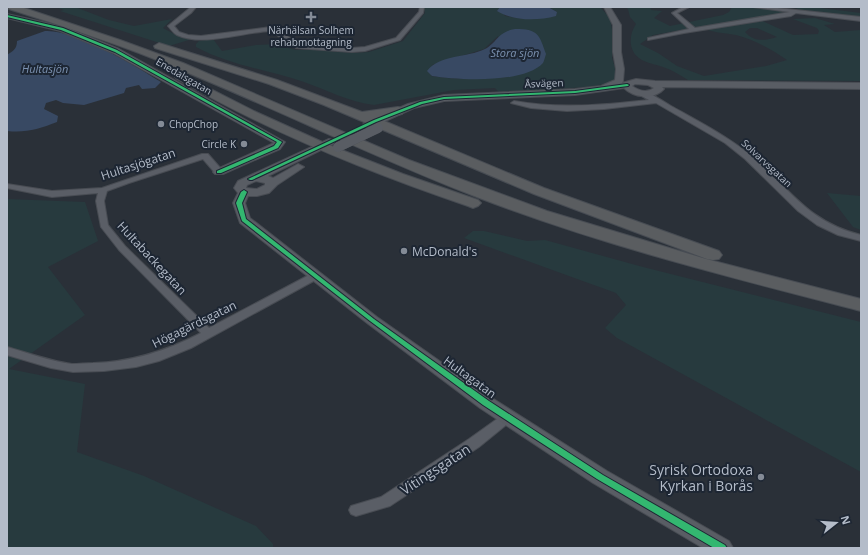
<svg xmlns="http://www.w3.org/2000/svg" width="868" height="555" font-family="'Open Sans',sans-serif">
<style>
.green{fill:#273a3e;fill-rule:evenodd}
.water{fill:#384963}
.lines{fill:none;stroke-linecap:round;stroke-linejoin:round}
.street-casing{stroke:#484c53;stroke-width:2}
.secondary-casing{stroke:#484c53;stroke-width:2}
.highway-casing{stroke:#474c53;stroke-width:2}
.street{fill:#5a5e66;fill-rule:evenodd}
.secondary{fill:#595d64;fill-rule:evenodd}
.highway{fill:#5a5d60;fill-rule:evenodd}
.secondary-bridge-casing{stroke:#484c53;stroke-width:10;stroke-linecap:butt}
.secondary-bridge{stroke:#595d64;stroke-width:10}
.cycleway-casing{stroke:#1d2633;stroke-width:2}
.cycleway{fill:#33b770;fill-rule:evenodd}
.poi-dot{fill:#848b96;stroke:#1d2633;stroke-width:1.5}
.labels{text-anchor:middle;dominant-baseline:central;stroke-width:4;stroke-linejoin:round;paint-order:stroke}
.far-poi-label{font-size:10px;fill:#b4bcc9;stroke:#1d2633}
.far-street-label{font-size:10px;fill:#b4bcc9;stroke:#1d2633}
.far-water-label{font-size:11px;font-style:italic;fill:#7c92b1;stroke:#1d2633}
.street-label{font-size:12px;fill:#b4bcc9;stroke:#1d2633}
.poi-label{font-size:12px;fill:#b4bcc9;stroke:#1d2633;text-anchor:start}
.near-street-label{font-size:14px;fill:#b4bcc9;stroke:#1d2633}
.near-poi-label{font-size:14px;fill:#b4bcc9;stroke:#1d2633;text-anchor:end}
</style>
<rect width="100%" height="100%" fill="#2a3038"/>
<path class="green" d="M56,7H75L109,20L134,26L172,19L163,28L174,34L192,39L169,46L60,11L64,10Z
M424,7H502H500L505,16C524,19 540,22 557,12L548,7H600L610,18L613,35L612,58L617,74L616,79L609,83L588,87L499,92L495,88L454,90L374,105C349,102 327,90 304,82C268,70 229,65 196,47V44L199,41L213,39L222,51L256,45L278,44L281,46L296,50H314L354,53L369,52L403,41L425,13ZM498,36L507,77C482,79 457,80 431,76L432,65L484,49Z
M626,7H650L651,10L662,11L654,18L670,26L723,15L729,12L732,7H761L782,11L783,13L758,19L793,35L818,34L819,31L817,28L793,19L815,18L835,24L824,25L835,32L861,30V81L688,80C680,75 672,70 663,67C655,64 645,63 639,58C628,50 629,34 636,24L630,17L628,9ZM699,27C711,32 723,33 736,35C753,39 773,50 787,60L766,66L704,76L677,66L658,53L640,44L653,35ZM750,28H757L777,37C764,41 754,42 745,32Z
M794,7H812L861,13V21L828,14L800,10Z
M827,193L861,196V230L853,227Z
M7,199L85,202L98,241L48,267L85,315L9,369L85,384L77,452L144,476L256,526L273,544V548H7Z
M473,231H484L527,241L545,240L643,267L861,322V472L617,338L605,328L626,305L616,293L464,238Z"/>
<path class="water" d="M500,7H548L557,12L556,16C537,21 514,21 497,11Z
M515,29C538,29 539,34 546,54C545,57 544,61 543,63C524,84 457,80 432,76L427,71C440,54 467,58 485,49C498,42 497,32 515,29Z
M45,31C74,29 136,66 161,82L155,88L142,89L139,85L126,88L124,93L84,105L63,103L56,100L46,103L44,109L58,116L57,122C39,129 26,133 7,131V86L8,85L7,55C13,51 17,49 17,41Z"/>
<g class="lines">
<g class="street-casing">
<path id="street" d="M191,7H196L191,13L174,26L179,32L188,35L201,36L271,27L280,30L297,44L352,48L365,47L396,38L419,12L420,7H424L423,13L400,40L365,51L352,52L296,48L271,31C243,32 203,47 177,35C173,33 171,29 168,26Z
M683,7H689L677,13L695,28L790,12L753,7H768L861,17V21L796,13L791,16L684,33L648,40V38L689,29L672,13Z
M638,92C648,90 662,101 671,106C698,121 725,135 749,154C790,187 805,221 861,235V241L838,235L817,225L798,211L745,159L725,143L656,103L604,109L567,111L531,108L511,103L514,101C559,109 604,105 649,100L638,94Z
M202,154H208L222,170V174H216L203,159L129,183L107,191L104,201L108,225L125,246L209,328L311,274H319L320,276L319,278L191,348L159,361L136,367L104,371L73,372L51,368L7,355V347C28,353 50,361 72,364C79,364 86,363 93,363C132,362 166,351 201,333L119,250L101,227L96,201L98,193L52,197L7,188V184L52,191L102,188Z
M508,412L512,414L514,417L512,420L479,447L390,506L356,516L351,514L349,510L351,506L381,497L469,439L504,414Z"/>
</g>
<g class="secondary-casing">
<path id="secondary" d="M604,7H610L621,25V52L624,69L623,81L622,83L636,79L655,81L861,83V89L662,87L664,89C654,100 634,98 624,88L575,95L444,101L414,108L372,127L368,128L363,125L364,123L408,104L444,95L575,89L601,86L615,80L616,69L613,52V25ZM635,84L648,85L654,88C647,93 639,91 632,86Z
M7,14L65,27L119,49L285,142L280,149L223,174H215L213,172L215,170L274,143L113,53L60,31L7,18Z
M329,139L333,140L334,142L333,144L268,176L273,178L298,164L304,167L277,185L269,193L257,196H248L245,203L250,218L377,317L492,398L607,471L729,541L733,548H703L593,483L480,408L367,323L240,223L233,203L238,193L234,188L238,181ZM256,181L265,183V185L257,189L246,188L247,185Z"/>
</g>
<g class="highway-casing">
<path id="highway" d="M8,7H21L120,40L183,63L409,160L547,211L706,259L861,299V311C733,278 605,246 482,199C378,159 279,110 176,68C122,45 65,27 9,9Z
M159,43L277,80L362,112L398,107L402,108L404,111L402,114L377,118L544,188L719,251L722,255L719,259L713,260L707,259L534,194L324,105L269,84L155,48L154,46Z
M181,74L256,112L329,145L403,174L478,200L481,203L478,206L473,208L468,206C367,172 270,132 177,79L175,77L177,75Z"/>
</g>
<use href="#street" class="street"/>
<use href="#secondary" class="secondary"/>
<use href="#highway" class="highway"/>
<g class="secondary-bridge-casing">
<path id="secondary-bridge" d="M338,147L378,128"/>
</g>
<use href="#secondary-bridge" class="secondary-bridge"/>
<g class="cycleway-casing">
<path id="cycleway" d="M7,15L63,28L117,50L282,142L278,148L221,173H217V171L274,146L277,142L115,52L61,30L7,17Z
M627,84L629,85L628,86L575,93L444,99L422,104L376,122L252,180H250L248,179L374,120L420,102L444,97L575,91Z
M244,190L247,192L242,203L246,219L374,319L489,401L603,475L725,545L727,548H714L597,479L483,405L370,321L242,221L236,203L241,192Z"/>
</g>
<use href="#cycleway" class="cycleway"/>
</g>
<g class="poi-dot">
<path d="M309 11h4v4h4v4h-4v4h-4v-4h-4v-4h4z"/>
<circle cx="161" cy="124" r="4"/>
<circle cx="244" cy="144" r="4"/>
<circle cx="404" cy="251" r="4"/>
<circle cx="761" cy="477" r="4"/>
</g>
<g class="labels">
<g class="far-poi-label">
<text x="311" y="30">Närhälsan Solhem<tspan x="311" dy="12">rehabmottagning</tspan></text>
<text x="169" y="124" text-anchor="start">ChopChop</text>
<text x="236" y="144" text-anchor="end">Circle K</text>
</g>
<g class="far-street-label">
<text transform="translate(184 76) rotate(30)">Enedalsgatan</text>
<text transform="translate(544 83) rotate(-2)">Åsvägen</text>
<text transform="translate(767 163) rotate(43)">Solvarvsgatan</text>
</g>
<g class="far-water-label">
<text x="515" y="52">Stora sjön</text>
<text x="45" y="68">Hultasjön</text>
</g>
<g class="street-label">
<text transform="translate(138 164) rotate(-18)">Hultasjögatan</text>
<text transform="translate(152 258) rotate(47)">Hultabackegatan</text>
<text transform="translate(194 324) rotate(-26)">Högagärdsgatan</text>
<text transform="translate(470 377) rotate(36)">Hultagatan</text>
</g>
<g class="poi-label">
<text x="412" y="251">McDonald's</text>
</g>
<g class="near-street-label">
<text transform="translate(435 469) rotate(-33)">Vitingsgatan</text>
</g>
<g class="near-poi-label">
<text x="753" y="469">Syrisk Ortodoxa<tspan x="753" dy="16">Kyrkan i Borås</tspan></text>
</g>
</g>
<rect width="868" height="555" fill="none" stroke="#b4bcc9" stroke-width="16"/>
<g transform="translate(836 523) rotate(73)" stroke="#1d2633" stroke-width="3" paint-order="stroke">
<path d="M0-3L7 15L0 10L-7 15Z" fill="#b4bcc9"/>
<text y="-6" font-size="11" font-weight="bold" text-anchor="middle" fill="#b4bcc9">N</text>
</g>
</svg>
